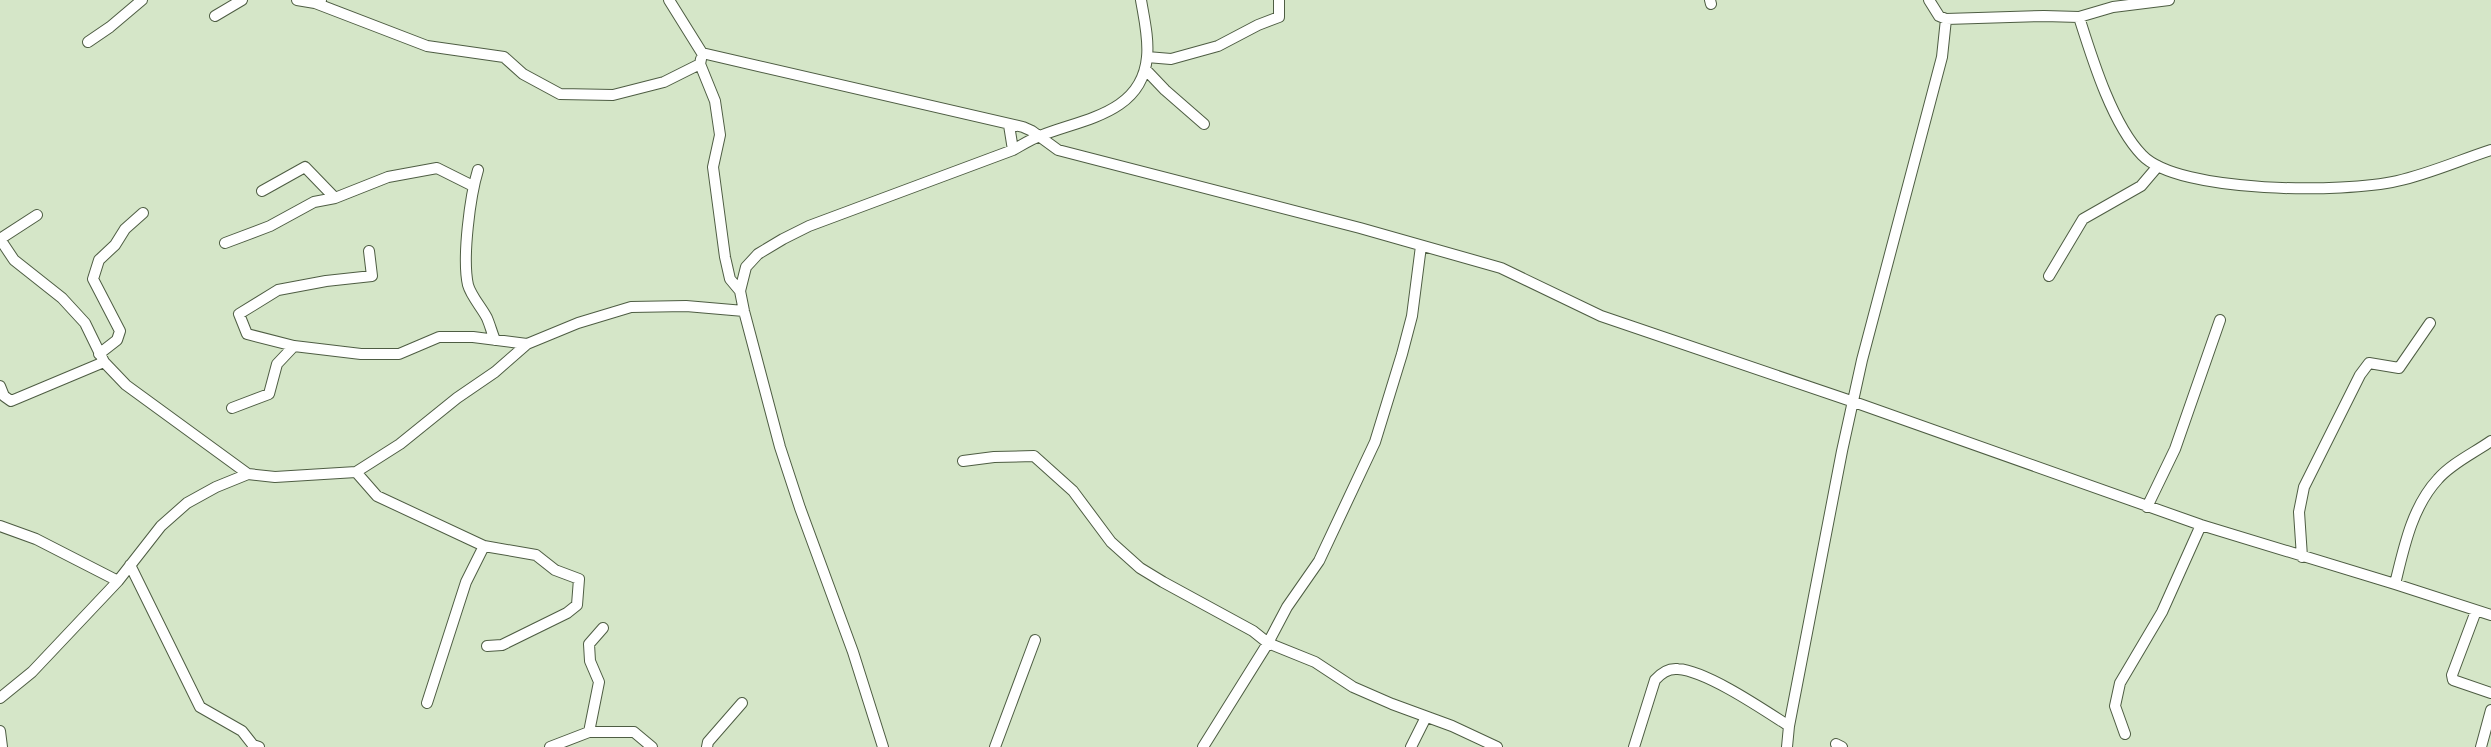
<svg xmlns="http://www.w3.org/2000/svg" width="2491" height="747" font-family="'Titillium Web',sans-serif">
<style>
.lines{fill:none;stroke-linecap:round;stroke-linejoin:round}
.minor-casing{stroke:#4e5d43;stroke-width:12}
.minor{stroke:#fff;stroke-width:10}
</style>
<rect width="100%" height="100%" fill="#d5e6c8"/>
<g class="lines">
<g class="minor-casing">
<path id="minor" d="M297,0L315,3L321,0
M669,0L702,53L1023,127L1032,131L1058,150L1360,228L1501,268L1601,316L1854,402L2201,525L2395,584L2491,615
M1710,0L1711,4
M1929,0L1939,16L1946,19L2044,16L2079,17C2092,58 2112,124 2142,155C2179,194 2346,193 2397,181C2429,174 2460,160 2491,150
M315,3L427,46L504,57L523,74L560,94L613,95L664,82L700,64
M215,16L242,0
M2079,17L2113,7L2169,0
M88,42L110,27L142,0
M1147,57L1171,59L1218,46L1258,25L1279,17V0
M701,59L700,64L715,101L720,135L713,167L725,257L730,279L740,291
M1145,69L1165,90L1204,124
M1009,125L1013,150
M478,170C470,196 462,258 468,285C471,296 482,308 487,318C490,325 492,333 495,340
M262,191L305,167L335,198L388,177L437,168L473,186
M0,239L14,260L62,298L85,323L104,362L126,385L248,474
M0,239L37,215
M225,243L270,226L314,202L335,198
M369,251L372,276L326,281L278,290L239,314L247,334L294,346L361,354H399L439,337H473L527,344
M2049,276L2083,219L2141,186L2158,166
M99,354L117,340L120,331L93,279L99,260L115,245L125,229L143,213
M0,386L4,396L11,401L104,362
M232,408L269,394L277,364L294,346
M963,461L994,457L1034,456L1073,491L1111,542L1140,568L1163,582L1253,631L1268,643L1315,662L1353,687L1392,704L1452,726L1497,747
M356,472L377,496L484,546L536,555L555,570L579,579L577,605L567,613L502,645L487,646
M2147,507L2175,449L2220,320
M0,526L36,539L118,581
M2302,557L2299,512L2304,487L2360,375L2369,363L2399,368L2430,323
M130,565L200,707L242,731L253,745L259,747
M2395,584C2404,547 2412,507 2438,479C2452,463 2474,453 2491,441
M2476,611L2452,675L2453,680L2491,693
M0,698L32,672L118,581L161,526L187,503L216,487L248,474L275,477L356,472L400,444L457,398L495,372L527,344L578,323L631,307L686,306L744,311
M427,703L466,582L484,546
M0,731L2,747
M589,732L599,682L590,661L589,644L603,628
M2125,734L2115,706L2120,683L2162,612L2201,525
M1836,744L1842,747
M550,747L589,732H634L652,747
M707,747L708,742L742,703
M883,747L853,652L800,508L780,447L744,311L740,291L746,267L758,254L783,239L809,226L1013,150C1022,145 1031,139 1040,136C1082,119 1142,114 1147,57C1149,39 1144,18 1141,0
M995,747L1035,640
M1203,747L1268,643L1287,607L1319,561L1375,442L1402,354L1412,316L1421,246
M1411,747L1426,717
M1634,747L1655,680C1661,673 1668,668 1678,669C1707,671 1764,710 1789,726
M1787,747L1789,726L1842,451L1862,360L1942,57L1946,19
M2481,747L2491,710"/>
</g>
<use href="#minor" class="minor"/>
</g>
</svg>
